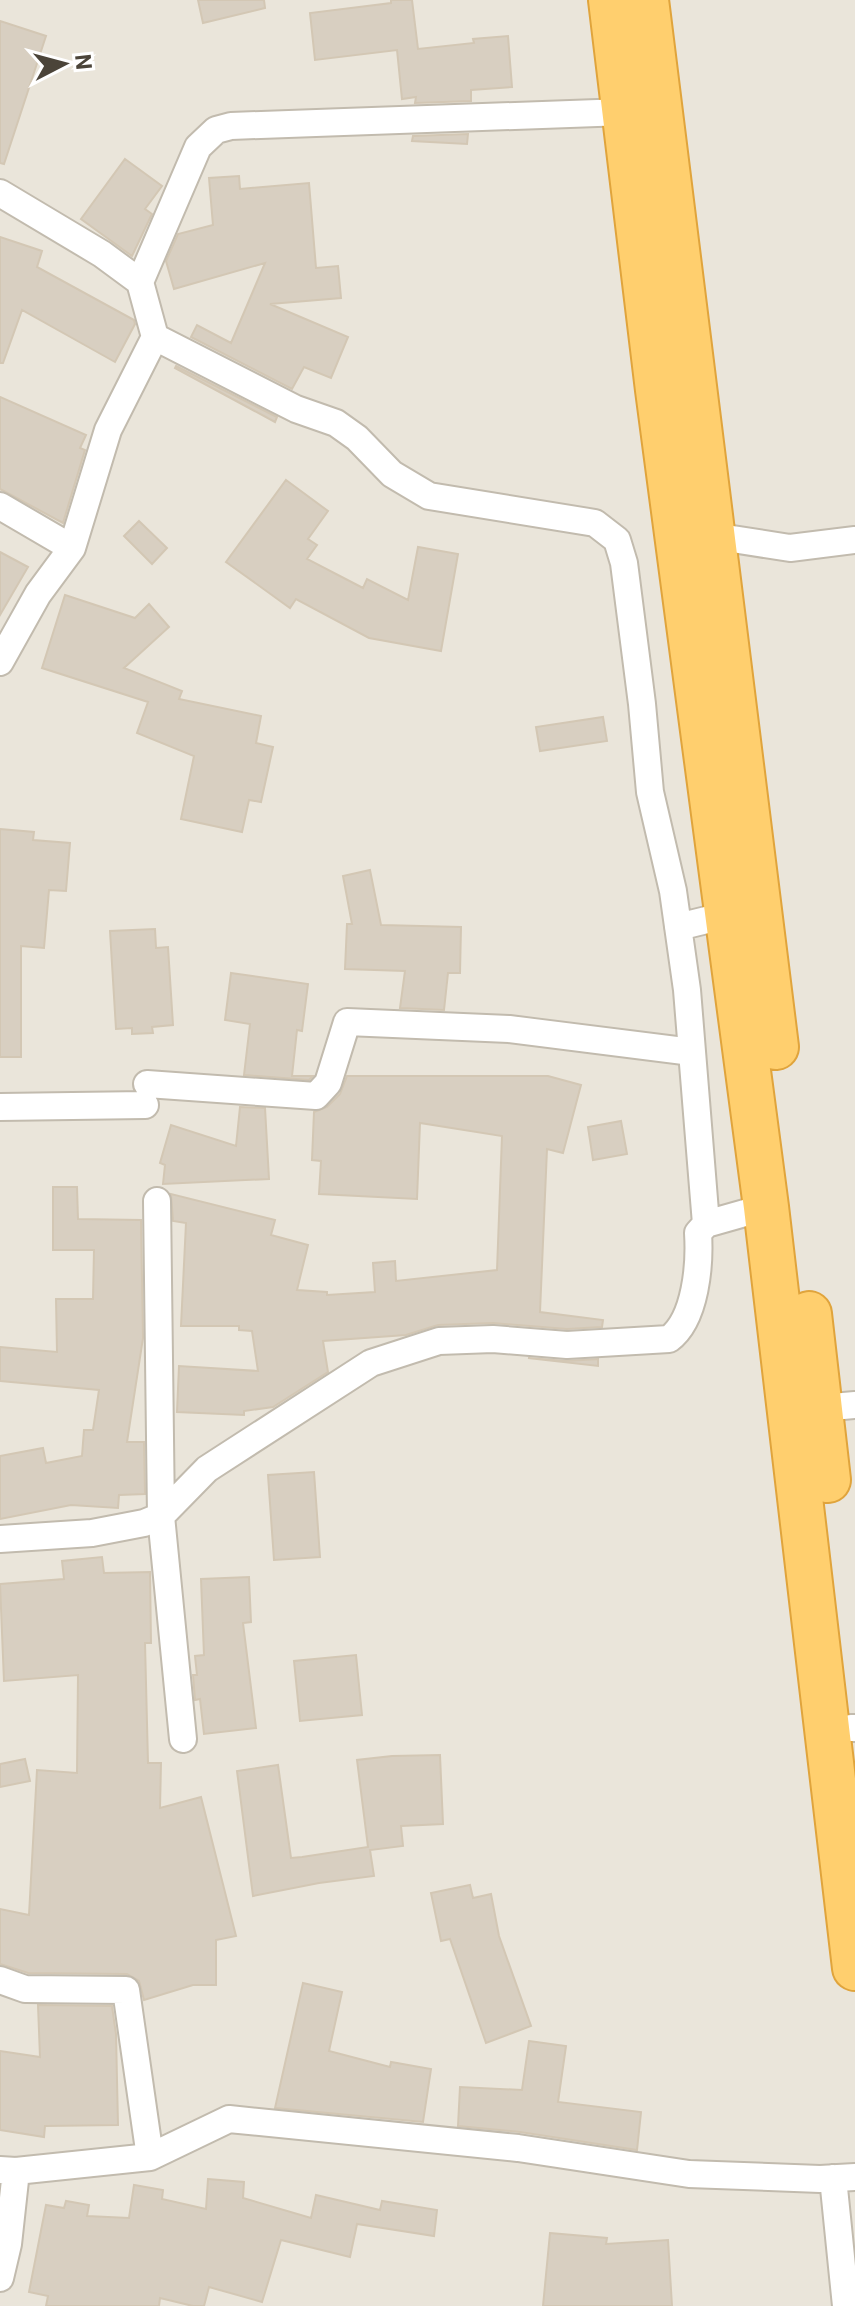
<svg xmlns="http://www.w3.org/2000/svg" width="855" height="2306" font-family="Roboto,sans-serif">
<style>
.residential{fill:#eae5da}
.building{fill:#d8cfc1;stroke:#d3c7b4;stroke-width:2}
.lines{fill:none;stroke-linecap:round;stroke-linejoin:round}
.street-casing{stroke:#c2bbae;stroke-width:30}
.highway-casing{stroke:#e0a43c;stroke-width:48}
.street{stroke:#fff;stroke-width:26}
.highway{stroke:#ffcf6e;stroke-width:44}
</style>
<rect width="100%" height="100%" fill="#f6f3ec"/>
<path class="residential" d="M0,0H855V2306H0Z"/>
<path class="building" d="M198,0H264L265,8L203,23Z
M391,0H412L418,49L474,43L473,39L508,36L512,87L471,90V101L415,103L416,97L402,99L397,50L315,60L310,13L391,3Z
M0,21L46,36L4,164L0,163Z
M468,134L467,144L412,141L413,136Z
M125,159L162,186L145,209L152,214L132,256L81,219Z
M239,176L240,189L309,183L316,268L338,266L341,298L270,304L348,337L331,378L304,367L292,389L191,337L197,325L231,343L265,263L174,289L166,261L178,234L213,225L209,178Z
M0,237L42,251L37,267L134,320L135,324L115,362L22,310L3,363H0Z
M176,366L277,417L275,422L175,368Z
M0,397L86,435L80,448L85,450L63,523L0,489Z
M286,480L328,511L308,539L317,545L307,559L363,588L367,579L408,600L418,547L458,554L441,651L369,638L296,599L290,608L226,562Z
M139,521L167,548L152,564L124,536Z
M0,552L28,567L0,615Z
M65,595L135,618L149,604L169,627L124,668L182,691L179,699L261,716L256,743L273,747L261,802L249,800L242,832L181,819L194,756L137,733L148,702L42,668Z
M603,717L607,741L540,751L536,727Z
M0,829L34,832L33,840L70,843L66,891L49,890L44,948L21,946V1057H0Z
M370,870L381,925L461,927L460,973H448L444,1010L400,1008L405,971L345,969L347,924H352L343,876Z
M155,929L156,948L168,947L173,1025L152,1027L153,1033L132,1034V1028L116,1029L110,931Z
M231,973L308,984L302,1031L297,1030L292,1076H313L309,1080L244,1075L250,1024L225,1020Z
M347,1076H548L581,1085L563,1153L547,1149L540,1312L603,1320L602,1327L567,1329L493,1323L438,1325L406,1335L323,1341L328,1372L273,1407L244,1411V1415L177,1412L179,1366L258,1371L252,1331L239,1330V1326H181L186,1223L173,1221L171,1194L275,1220L271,1235L308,1245L297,1290L327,1292V1295L375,1292L373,1263L395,1261L396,1281L497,1270L502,1136L420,1123L417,1199L319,1194L321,1161L312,1160L314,1112L327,1107L340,1094Z
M240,1107L265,1108L269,1179L163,1184L165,1165L160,1163L171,1125L236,1146Z
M621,1121L627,1154L593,1160L588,1127Z
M53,1187H77L78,1219L141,1220L143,1338L127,1442H144L145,1494L119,1495L118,1508L71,1505L0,1519V1456L43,1448L46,1463L82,1456L84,1430H93L99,1390L0,1381V1347L57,1352L56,1299H93L94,1250H53Z
M528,1358L566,1361L598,1359V1366Z
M314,1472L320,1557L274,1560L268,1475Z
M102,1557L104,1573L150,1572L151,1643H145L148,1763H161L160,1808L201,1797L236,1936L216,1940V1985H193L144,2000L139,1981L127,1974L28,1973L0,1964V1909L29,1915L37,1770L77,1773L78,1675L4,1681L0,1584L64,1579L62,1561Z
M249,1577L251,1622L243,1623L256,1728L204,1734L200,1699L195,1700L193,1675H197L195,1656L204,1655L201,1579Z
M356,1655L362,1715L300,1721L294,1661Z
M440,1755L443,1824L401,1826L403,1846L370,1850L374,1876L319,1883L253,1896L237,1771L278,1765L291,1858L302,1857L368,1847L357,1760L392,1756Z
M25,1759L30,1781L0,1787V1764Z
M470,1885L473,1898L491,1894L499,1936L531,2026L486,2043L450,1939L441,1941L431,1893Z
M303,1983L342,1992L329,2051L390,2067L391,2062L431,2069L423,2122L275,2108Z
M38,2005L112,2006L116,2034L118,2125L45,2126L44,2137L0,2130V2051L40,2057Z
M529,2041L566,2046L558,2102L641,2112L637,2150L520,2132L458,2126L460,2087L522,2090Z
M208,2179L244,2182L243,2198L311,2218L316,2195L380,2210L382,2201L437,2210L434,2236L357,2224L350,2257L281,2240L262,2302L209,2287L204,2306H193L160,2298L159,2306H46L48,2296L29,2292L46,2205L64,2208L66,2201L89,2205L87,2216L129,2218L134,2185L163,2190L162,2199L206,2209Z
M550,2233L607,2238L606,2244L668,2240L672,2306H543Z"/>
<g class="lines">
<g class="street-casing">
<path id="street" d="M0,193L102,254L140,282L155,337L108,430L72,548L38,594L0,662
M140,282L198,147L216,130L231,126L625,112
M155,337L296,409L336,423L357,438L392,474L429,496L595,523L617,540L624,563L642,704L650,792L673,891L687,990L706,1224
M0,506L72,548
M713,536L790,548L855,540
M678,927L727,915
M147,1084L316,1096L328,1083L347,1022L509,1029L692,1052
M0,1107L145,1105
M157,1201L161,1516L183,1739
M821,1408L855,1405
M0,1539L92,1533L144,1523L161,1516L207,1469L371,1363L439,1341L493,1339L567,1345L669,1339C696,1319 700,1264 698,1233L706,1224L766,1207
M851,1728H855
M0,1980L25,1989L126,1990L150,2157
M0,2170L16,2171L150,2157L229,2119L518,2148L689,2174L820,2179L855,2177
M833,2178L846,2306
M0,2278L8,2244L16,2171"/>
</g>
<g class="highway-casing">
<path id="highway" d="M611,0L658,390L766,1207L855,1968
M646,0L776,1047
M809,1314L828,1480"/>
</g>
<use href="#street" class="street"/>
<use href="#highway" class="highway"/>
</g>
<g transform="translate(64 64) rotate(84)" stroke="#ffffff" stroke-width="6" paint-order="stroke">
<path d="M0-6L14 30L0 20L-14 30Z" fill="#4b4439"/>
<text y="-12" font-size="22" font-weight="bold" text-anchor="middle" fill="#4b4439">N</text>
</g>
</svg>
